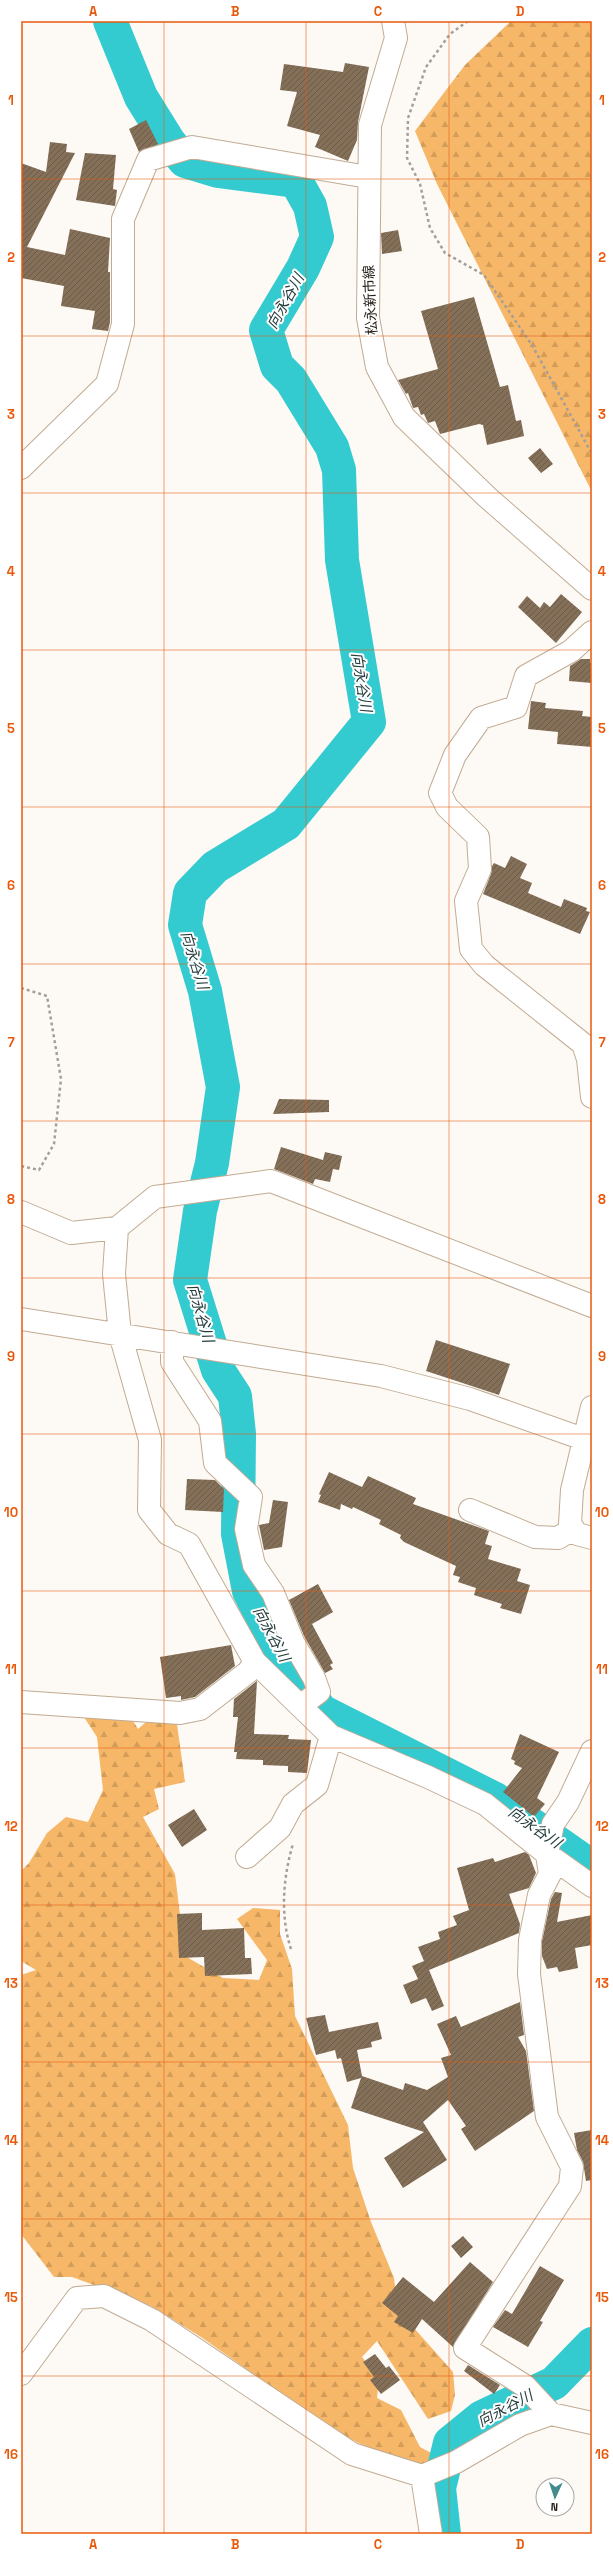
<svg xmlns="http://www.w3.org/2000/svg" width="613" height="2555" font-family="'Space Grotesk','Noto Sans JP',sans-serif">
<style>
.forest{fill:url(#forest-firs)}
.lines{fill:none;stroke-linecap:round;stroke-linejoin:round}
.river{stroke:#33cbd0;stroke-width:34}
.building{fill:url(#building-hatch)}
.minor-casing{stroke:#c1ab93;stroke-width:24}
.major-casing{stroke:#c1ab93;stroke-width:24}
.path{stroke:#a59f99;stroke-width:2.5;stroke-dasharray:3 3;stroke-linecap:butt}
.minor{stroke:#fff;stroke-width:22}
.major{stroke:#fff;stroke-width:22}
.grid{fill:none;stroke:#e8590c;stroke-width:1;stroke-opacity:0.55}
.labels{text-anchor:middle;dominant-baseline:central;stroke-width:4;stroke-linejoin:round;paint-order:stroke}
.street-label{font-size:14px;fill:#271f16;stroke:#fff}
.water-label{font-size:15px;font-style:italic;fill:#253d3e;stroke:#fff}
.neatline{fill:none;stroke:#e8590c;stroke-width:1.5}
.grid-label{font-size:13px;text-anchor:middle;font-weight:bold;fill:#e8590c}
</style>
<defs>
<pattern id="forest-firs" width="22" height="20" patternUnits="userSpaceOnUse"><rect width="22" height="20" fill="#f6b768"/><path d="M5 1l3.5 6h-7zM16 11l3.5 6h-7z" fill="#d39d59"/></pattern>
<pattern id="building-hatch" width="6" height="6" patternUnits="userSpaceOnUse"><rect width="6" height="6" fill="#847059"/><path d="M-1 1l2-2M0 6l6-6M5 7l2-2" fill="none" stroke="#6c5b49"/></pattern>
</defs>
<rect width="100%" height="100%" fill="#fdf9f4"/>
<path class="forest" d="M511,21H592V492L437,184L415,131L465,65Z
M78,1708L127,1711L138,1729L153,1716L176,1717L185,1782L154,1789L159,1809L143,1817L175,1874L185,1956L223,1978L259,1980L267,1960L237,1919L253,1908L280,1910V1934L292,1969L295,2016L348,2125L353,2168L371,2222L394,2278L398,2310L453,2372L455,2395L451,2411L428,2419L377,2341L362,2357L379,2379L377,2398L401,2410L420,2447L437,2456L426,2468L365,2446L336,2432L201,2337L151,2306L72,2277H54L21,2234V1975L36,1970L21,1961L23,1920L21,1919V1871L29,1863L47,1833L66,1817L88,1822L103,1790L97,1737Z"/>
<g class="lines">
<path class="river" d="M110,21L141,97L169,142L185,161L218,171L296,181L310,206L317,237L303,268L266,330L277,366L291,380L332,447L339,470L342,560L369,722L286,824L215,867L190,893L185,925L205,991L223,1087L212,1163L200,1211L190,1280L218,1370L235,1396L239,1434L238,1534L249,1591L279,1650L321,1711L495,1799L592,1867
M444,2534L439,2488L450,2443L482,2417L554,2383L592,2344"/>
</g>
<path class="building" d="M345,63L369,67L358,122L357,140L348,161L315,147L320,135L287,126L297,92L280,90L284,64L343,72Z
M146,120L158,144L139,152L129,129Z
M50,142L67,144L66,152L75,153L27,247L65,255L70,229L110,238L108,272H110V322L108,331L92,329L95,311L61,306L64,286L21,278V163L46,172Z
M85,153L116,155L113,189L117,190L115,206L76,200Z
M398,230L402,251L382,254L381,233Z
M474,297L500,387L508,385L516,421L521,420L524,436L487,445L483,425L479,424L440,434L435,421L428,423L424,414L421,415L418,407L413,408L408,393L406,394L398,380L438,369L421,311Z
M540,448L553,464L541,473L528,458Z
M561,594L582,612L556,643L518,607L527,596L540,608L544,602L550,607Z
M581,659H590V663H592V683L569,681L570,666Z
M531,701L546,703L545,708L583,711L582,716L592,717V747L557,744L558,732L528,729Z
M511,856L527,864L520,878L532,883L528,893L561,907L564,899L587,908L586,911L590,912L580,934L483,894L491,874L492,866L494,863L505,868Z
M279,1099L329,1100V1112L273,1114Z
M281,1147L323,1160L325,1152L342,1156L339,1170L333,1169L330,1182L315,1179L313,1184L274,1169Z
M436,1340L510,1364L499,1395L426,1371Z
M329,1472L362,1487L368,1476L416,1498L413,1504L489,1531L485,1544L492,1546L488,1559L521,1569L517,1581L530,1585L521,1614L500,1608L502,1604L474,1595L476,1588L458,1582L460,1577L453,1575L456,1566L404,1542L400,1538L401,1535L379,1524L381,1520L353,1507L352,1509L341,1504L340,1510L318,1502L321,1495L319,1494Z
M187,1479L215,1480L224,1489L223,1512L185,1510Z
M273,1500L288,1502L282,1547L264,1550L259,1525L269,1523Z
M318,1584L333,1612L312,1624L333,1663L330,1665L333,1669L325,1673L304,1636L289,1600Z
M231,1645L235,1666L195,1697L181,1700V1696L166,1698L160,1657Z
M257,1681L254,1734L289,1735L288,1739L311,1740L307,1773L288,1772V1766L263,1765V1760L236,1759L237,1752H234L238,1717H233L234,1699Z
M520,1734L559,1752L537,1798L545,1804L534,1817L503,1792L522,1768L514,1764L515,1761L511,1759Z
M194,1809L207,1830L182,1847L168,1825Z
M525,1852L529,1855L536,1873L529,1888L509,1894L520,1924L519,1933L429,1970L444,2006L432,2011L426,1998L411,2004L403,1985L418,1979L412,1966L424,1961L418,1947L440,1939L438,1932L457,1925L453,1916L469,1910L457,1868L493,1858L495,1862Z
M555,1892L562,1893L557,1922L592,1915V1945L575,1948L578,1968L559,1972L557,1967L547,1969L542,1956V1941L551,1899Z
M202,1913V1930L244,1928L245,1958H251L252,1974L205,1976L204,1957L179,1958L177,1914Z
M520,2002L524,2035L518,2037L526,2051L534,2111L475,2151L461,2129L466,2126L448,2100L423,2122L447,2160L403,2188L384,2158L424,2132L351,2108L361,2078L347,2082L341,2058L337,2059L335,2050L316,2055L306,2018L325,2015L329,2032L378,2022L382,2039L371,2042L372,2047L357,2050L362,2076L403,2090L405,2083L427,2090L448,2077L441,2058L451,2055L437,2024L456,2016L461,2027Z
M592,2130V2180L586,2181L583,2162L577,2150L574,2133Z
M463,2236L473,2247L461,2258L451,2246Z
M470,2262L493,2282L453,2347L422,2319L413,2333L394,2322L398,2316L382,2303L403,2277L434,2302Z
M540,2266L564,2280L540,2321L543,2322L528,2347L493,2327L505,2310L512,2314Z
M375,2354L386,2368L389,2366L400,2380L381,2394L370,2380L374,2377L363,2362Z
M468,2365L500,2385L494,2394L464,2371Z"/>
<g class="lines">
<g class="minor-casing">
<path id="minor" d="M21,468L107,384L123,324V219L148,160L192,147L368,177
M592,632L571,651L526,676L516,707L481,718L455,755L440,793L447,807L478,837L480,869L466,901L471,949L484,965L583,1044L588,1059L592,1097
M21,1212L71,1233L117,1228L155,1197L271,1181L592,1306
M117,1228L114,1274L120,1334L150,1440L149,1510L168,1534L189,1544L255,1662L331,1736L428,1777L485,1804L547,1854L592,1886
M21,1319L381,1376L470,1399L592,1442
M172,1342V1362L210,1421L215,1463L251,1497L246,1529L254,1565L273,1593L293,1642L314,1678L319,1692L300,1706
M592,1407L572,1490L570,1524L577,1534L592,1538
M470,1510L535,1537L558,1538L573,1529
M21,1702L180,1713L200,1709L248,1672L255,1662
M247,1857L280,1828L293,1804L317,1785L331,1736
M21,2374L77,2298L104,2296L152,2320L352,2454L422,2476L456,2462L520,2425L551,2414L592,2423
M551,2414L525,2386L465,2348L570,2186L572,2167L547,2117L529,1974L530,1940L539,1895L550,1874L547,1854L553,1824L568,1802L592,1751
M422,2476L431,2534"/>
</g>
<g class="major-casing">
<path id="major" d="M393,21L396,38L370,125L368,318L377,367L404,417L487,497L592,589"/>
</g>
<path class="path" d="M468,21L450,34L426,67L408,118L407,158L420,184L430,228L445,253L484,275L532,345L592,454
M21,988L47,996L61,1079L54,1144L39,1170L21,1166
M291,1949C280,1916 283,1877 293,1844"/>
<use href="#minor" class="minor"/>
<use href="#major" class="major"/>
</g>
<path class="grid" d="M164,21V2534M306,21V2534M449,21V2534M21,179H592M21,336H592M21,493H592M21,650H592M21,807H592M21,964H592M21,1121H592M21,1278H592M21,1434H592M21,1591H592M21,1748H592M21,1905H592M21,2062H592M21,2219H592M21,2376H592"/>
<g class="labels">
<g class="street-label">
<text transform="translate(370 300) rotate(-93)">松永新市線</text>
</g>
<g class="water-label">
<text transform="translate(285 301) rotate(-61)">向永谷川</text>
<text transform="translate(362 682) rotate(81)">向永谷川</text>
<text transform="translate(195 960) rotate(73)">向永谷川</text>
<text transform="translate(201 1313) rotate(74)">向永谷川</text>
<text transform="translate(272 1634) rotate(62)">向永谷川</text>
<text transform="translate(535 1827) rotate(35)">向永谷川</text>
<text transform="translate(505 2408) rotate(-28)">向永谷川</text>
</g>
</g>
<rect width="613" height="2555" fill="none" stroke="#ffffff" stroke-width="44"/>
<g transform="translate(555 2497) rotate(183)"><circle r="19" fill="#ffffff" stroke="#a9a5a2"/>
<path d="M0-3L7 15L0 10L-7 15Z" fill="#438b8e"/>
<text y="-6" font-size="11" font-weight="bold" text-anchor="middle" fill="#271f16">N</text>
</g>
<rect x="22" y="22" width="569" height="2511" class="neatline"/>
<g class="grid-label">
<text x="93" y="16">A</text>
<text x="235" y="16">B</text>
<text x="378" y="16">C</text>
<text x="520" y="16">D</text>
<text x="11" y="105">1</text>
<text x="602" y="105">1</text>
<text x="11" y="262">2</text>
<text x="602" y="262">2</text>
<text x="11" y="419">3</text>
<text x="602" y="419">3</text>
<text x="11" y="576">4</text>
<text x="602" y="576">4</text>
<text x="11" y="733">5</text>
<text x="602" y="733">5</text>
<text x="11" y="890">6</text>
<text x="602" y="890">6</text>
<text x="11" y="1047">7</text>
<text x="602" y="1047">7</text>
<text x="11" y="1204">8</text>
<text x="602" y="1204">8</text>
<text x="11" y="1361">9</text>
<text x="602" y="1361">9</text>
<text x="11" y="1517">10</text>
<text x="602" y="1517">10</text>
<text x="11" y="1674">11</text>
<text x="602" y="1674">11</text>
<text x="11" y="1831">12</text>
<text x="602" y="1831">12</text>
<text x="11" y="1988">13</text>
<text x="602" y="1988">13</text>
<text x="11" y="2145">14</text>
<text x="602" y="2145">14</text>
<text x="11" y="2302">15</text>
<text x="602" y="2302">15</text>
<text x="11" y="2459">16</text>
<text x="602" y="2459">16</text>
<text x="93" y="2549">A</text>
<text x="235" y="2549">B</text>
<text x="378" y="2549">C</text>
<text x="520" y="2549">D</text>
</g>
</svg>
